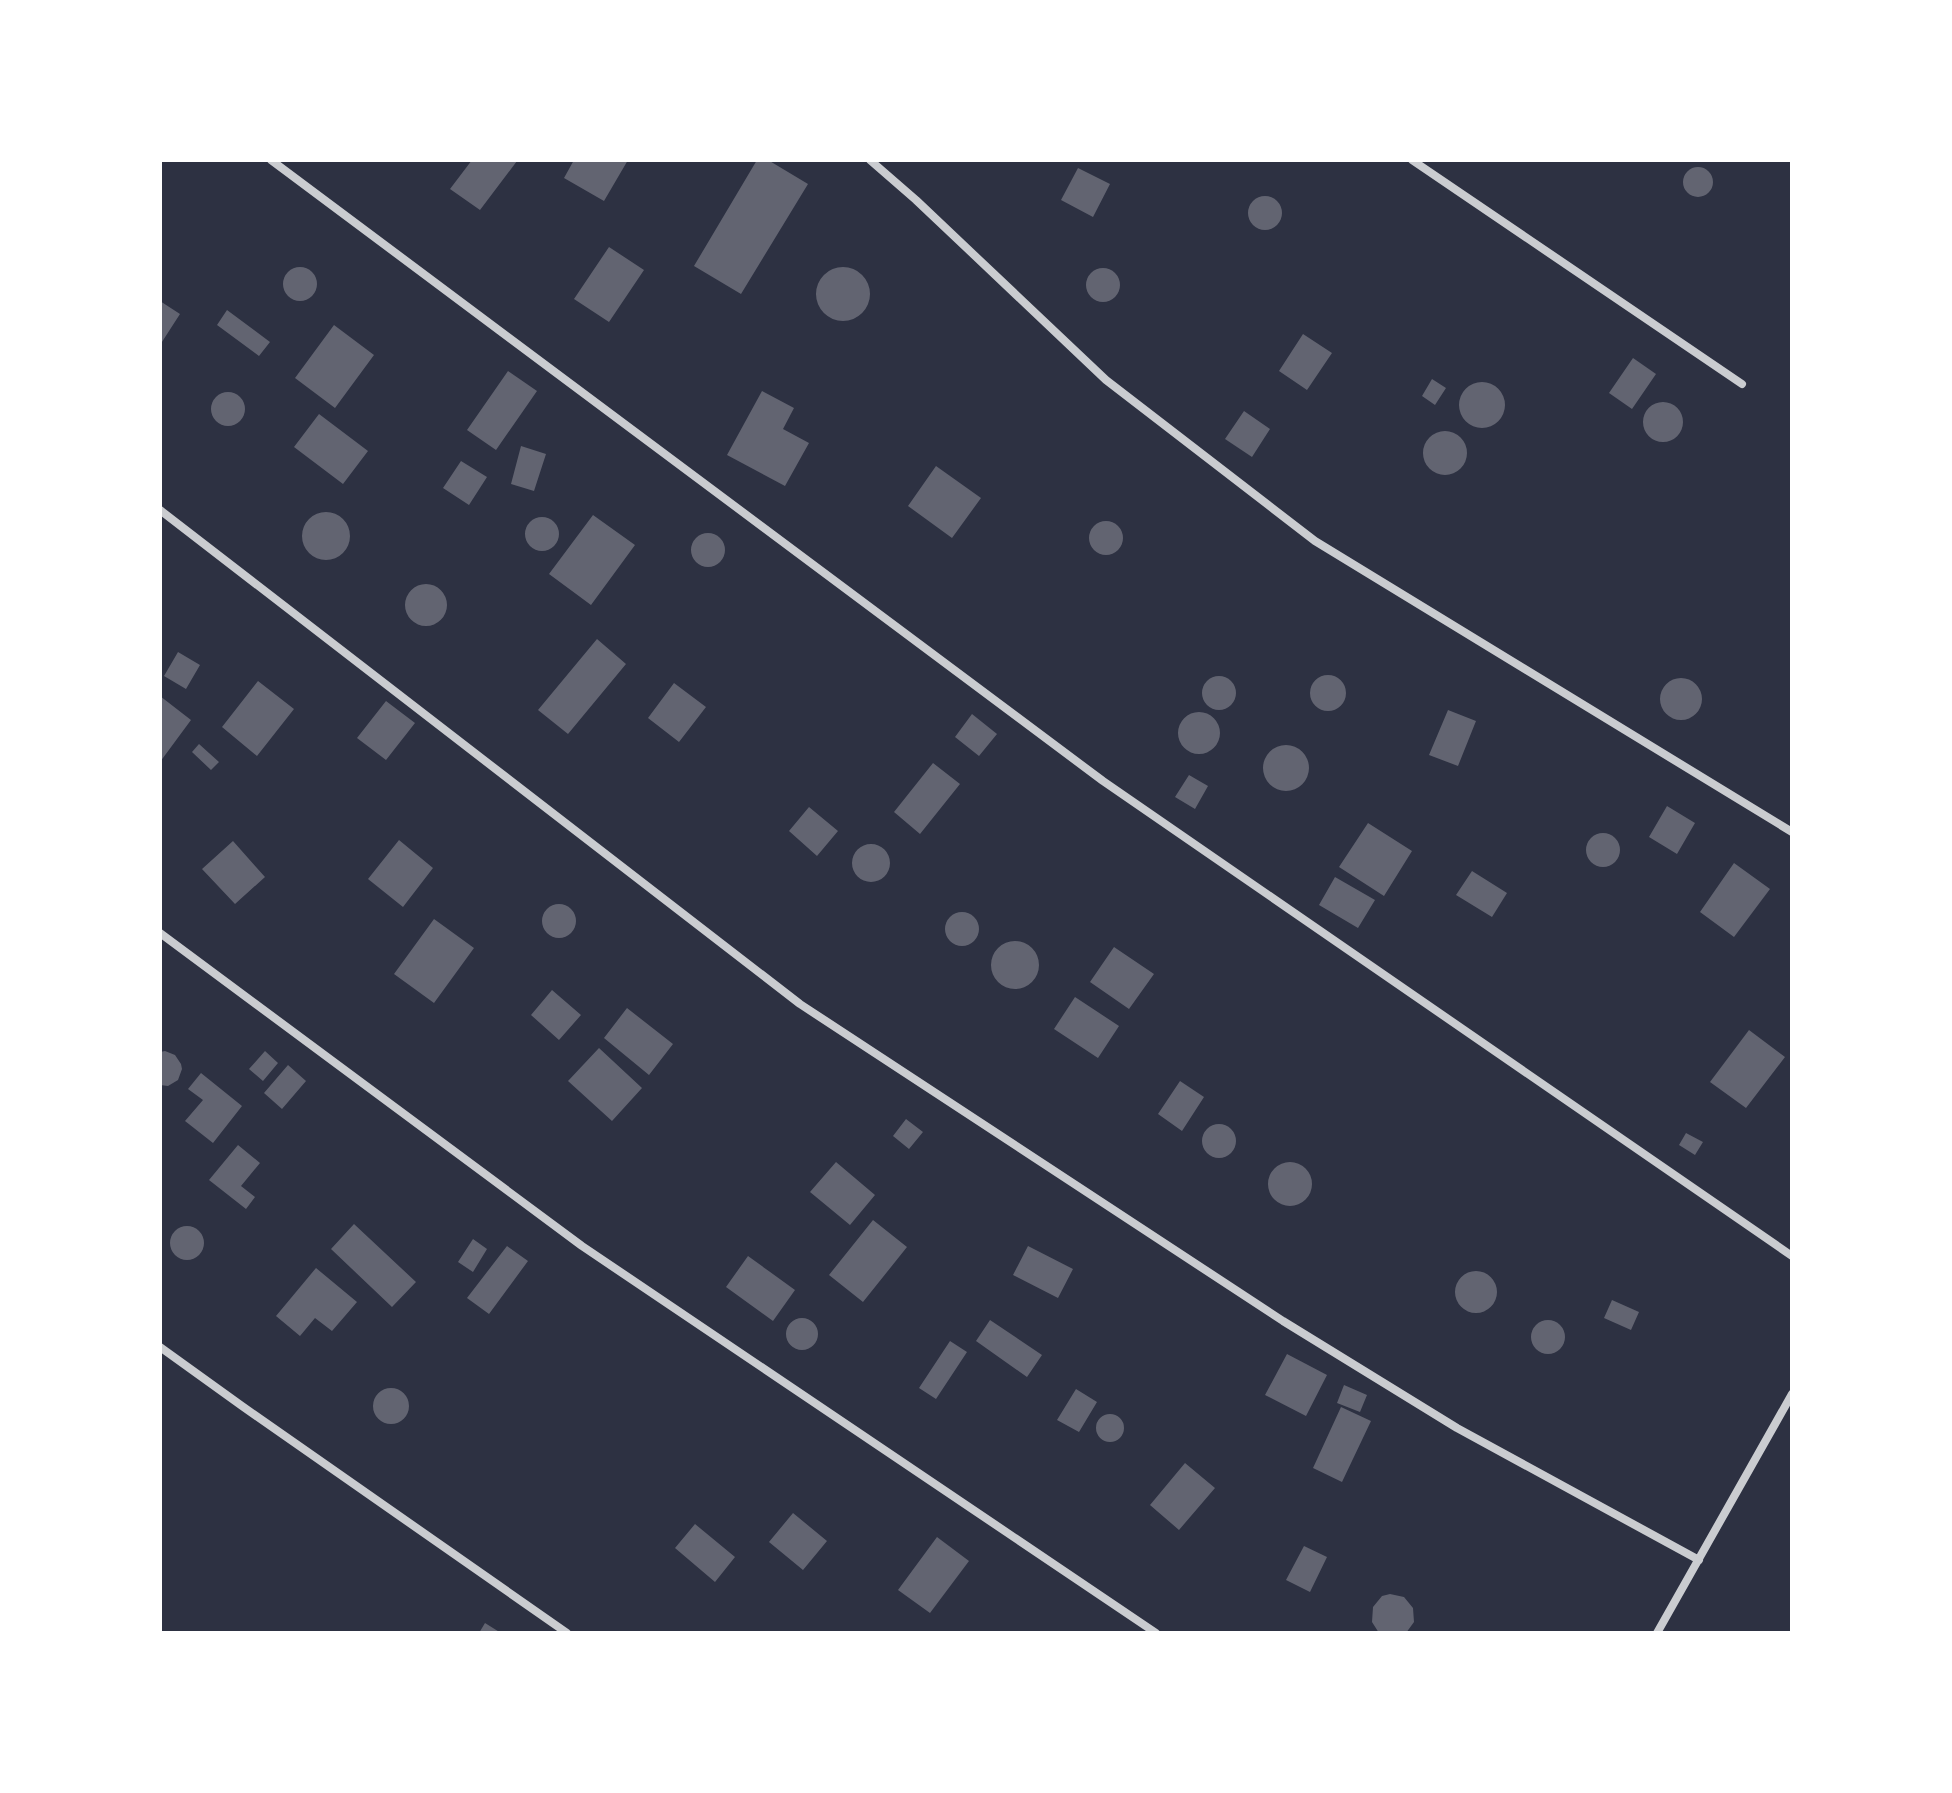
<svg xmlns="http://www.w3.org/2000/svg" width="1952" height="1793" font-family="Jost,sans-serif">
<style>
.building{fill:#626471}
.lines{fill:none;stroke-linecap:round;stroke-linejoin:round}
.minor{stroke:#caccd0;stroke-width:8}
</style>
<rect width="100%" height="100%" fill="#2d3142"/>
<path class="building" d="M472,160L517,161L480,210L450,189Z
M574,160H628L604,201L564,178Z
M757,160H768L808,184L741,294L694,266Z
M1683 182a15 15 0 1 1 30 0a15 15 0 1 1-30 0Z
M1078,168L1110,184L1093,217L1061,200Z
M1248 213a17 17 0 1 1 34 0a17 17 0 1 1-34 0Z
M609,247L644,270L609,322L574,299Z
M283 284a17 17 0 1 1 34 0a17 17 0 1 1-34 0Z
M816 294a27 27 0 1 1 54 0a27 27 0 1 1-54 0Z
M1086 285a17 17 0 1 1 34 0a17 17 0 1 1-34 0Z
M160,301L180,314L160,345Z
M227,310L270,342L259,356L217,325Z
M334,325L374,355L335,408L295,378Z
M1303,334L1332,353L1307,390L1279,371Z
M1633,358L1656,374L1632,409L1609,393Z
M508,371L537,391L496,450L467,430Z
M1432,379L1446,388L1435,405L1422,396Z
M1459 405a23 23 0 1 1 46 0a23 23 0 1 1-46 0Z
M762,391L794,408L783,429L809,443L785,486L727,455Z
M211 409a17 17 0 1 1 34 0a17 17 0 1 1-34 0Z
M1643 422a20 20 0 1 1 40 0a20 20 0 1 1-40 0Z
M1244,411L1270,429L1252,457L1225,439Z
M319,414L368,451L343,484L294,447Z
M1423 453a22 22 0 1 1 44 0a22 22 0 1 1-44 0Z
M521,446L546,454L534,491L511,484Z
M461,461L487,477L469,505L443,488Z
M936,466L981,498L952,538L908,506Z
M302 536a24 24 0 1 1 48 0a24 24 0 1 1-48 0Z
M593,515L635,545L591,605L549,574Z
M525 534a17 17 0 1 1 34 0a17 17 0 1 1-34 0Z
M1089 538a17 17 0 1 1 34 0a17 17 0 1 1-34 0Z
M691 550a17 17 0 1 1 34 0a17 17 0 1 1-34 0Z
M405 605a21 21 0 1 1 42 0a21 21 0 1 1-42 0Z
M597,639L626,664L568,734L538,710Z
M178,652L200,665L186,689L164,676Z
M1310 693a18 18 0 1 1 36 0a18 18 0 1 1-36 0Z
M1202 693a17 17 0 1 1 34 0a17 17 0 1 1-34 0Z
M1660 699a21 21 0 1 1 42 0a21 21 0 1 1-42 0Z
M258,681L294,709L257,756L222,727Z
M674,683L706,707L679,742L648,718Z
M160,696L191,720L160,762Z
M386,701L415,723L386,760L357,738Z
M1448,710L1476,721L1458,766L1429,755Z
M1178 733a21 21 0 1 1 42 0a21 21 0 1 1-42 0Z
M972,714L997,734L979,756L955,737Z
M199,744L219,762L211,770L192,752Z
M1263 768a23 23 0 1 1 46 0a23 23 0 1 1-46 0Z
M933,763L960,784L920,834L894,812Z
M1189,775L1208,786L1195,809L1175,797Z
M1667,806L1695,823L1677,854L1649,837Z
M809,807L838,831L817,856L789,831Z
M1368,823L1412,851L1384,896L1339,867Z
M1586 850a17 17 0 1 1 34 0a17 17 0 1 1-34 0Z
M399,840L433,868L403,907L368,879Z
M233,841L265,877L235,904L202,869Z
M852 863a19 19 0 1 1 38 0a19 19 0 1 1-38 0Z
M1734,863L1770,889L1734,937L1700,912Z
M1472,871L1507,893L1492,917L1456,895Z
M1335,877L1375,900L1358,928L1319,905Z
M542 921a17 17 0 1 1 34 0a17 17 0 1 1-34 0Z
M945 929a17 17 0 1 1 34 0a17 17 0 1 1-34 0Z
M434,919L474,948L434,1003L394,974Z
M991 965a24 24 0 1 1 48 0a24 24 0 1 1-48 0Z
M1114,947L1154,974L1129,1009L1090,982Z
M552,990L581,1015L559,1040L531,1015Z
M1075,997L1119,1026L1098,1058L1054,1029Z
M627,1008L673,1044L649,1075L604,1038Z
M1749,1030L1785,1057L1746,1108L1710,1082Z
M599,1048L642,1088L612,1121L568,1081Z
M165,1051L175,1055L181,1064L182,1069L178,1080L168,1086L160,1085V1052Z
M265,1051L278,1063L263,1081L249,1069Z
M288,1065L306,1081L282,1109L264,1093Z
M201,1073L242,1106L213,1143L185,1121L203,1100L188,1089Z
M1180,1081L1204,1097L1182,1131L1158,1114Z
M906,1119L923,1132L909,1149L893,1136Z
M1202 1141a17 17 0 1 1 34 0a17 17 0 1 1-34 0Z
M1686,1133L1703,1142L1695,1155L1679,1145Z
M238,1145L260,1163L241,1186L255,1197L246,1209L209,1180Z
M836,1162L875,1195L850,1225L810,1192Z
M1268 1184a22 22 0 1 1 44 0a22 22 0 1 1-44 0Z
M873,1220L907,1247L863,1302L829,1275Z
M354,1224L416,1282L392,1307L331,1249Z
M170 1243a17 17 0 1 1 34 0a17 17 0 1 1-34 0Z
M473,1239L487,1249L473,1272L458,1262Z
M507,1246L528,1261L489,1314L467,1298Z
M1028,1246L1073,1269L1058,1298L1013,1275Z
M748,1256L795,1290L773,1321L726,1287Z
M316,1268L357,1302L332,1331L315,1318L300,1336L276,1316Z
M1455 1292a21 21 0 1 1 42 0a21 21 0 1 1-42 0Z
M1612,1300L1639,1312L1631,1330L1604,1318Z
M786 1334a16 16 0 1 1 32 0a16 16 0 1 1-32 0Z
M1531 1337a17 17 0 1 1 34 0a17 17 0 1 1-34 0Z
M990,1320L1042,1355L1027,1377L976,1341Z
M950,1341L967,1352L936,1399L919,1388Z
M1287,1354L1327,1375L1306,1416L1265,1395Z
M1344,1385L1367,1395L1360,1412L1337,1403Z
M373 1406a18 18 0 1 1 36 0a18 18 0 1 1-36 0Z
M1076,1389L1097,1402L1079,1432L1057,1420Z
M1341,1407L1371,1421L1342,1482L1313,1468Z
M1096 1428a14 14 0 1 1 28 0a14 14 0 1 1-28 0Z
M1185,1463L1215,1488L1179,1530L1150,1505Z
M793,1513L827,1541L803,1570L769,1542Z
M695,1524L735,1557L715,1582L675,1548Z
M937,1537L969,1561L930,1613L898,1590Z
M1304,1546L1327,1557L1310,1592L1286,1580Z
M1390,1594L1404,1597L1413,1608L1414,1622L1406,1633H1379L1372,1622L1373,1607L1382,1596Z
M485,1623L501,1633H479Z"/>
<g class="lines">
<path class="minor" d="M271,160L1103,781L1792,1256
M870,160L916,200L1106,380L1315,541L1792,832
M1412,160L1742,384
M160,510L800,1004L1283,1321L1457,1428L1699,1560
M160,933L582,1246L1156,1633
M160,1347L242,1406L567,1633
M1657,1633L1792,1394"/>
</g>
<rect width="1952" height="1793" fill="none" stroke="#ffffff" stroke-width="324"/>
</svg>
